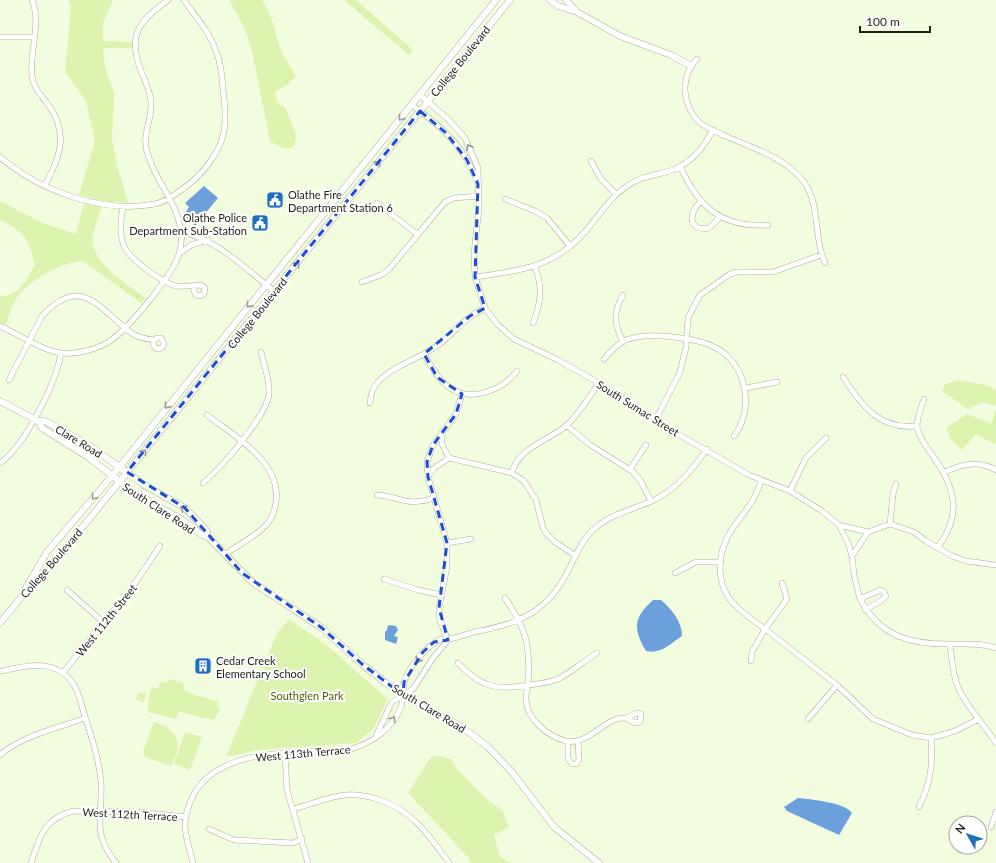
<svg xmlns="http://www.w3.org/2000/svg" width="996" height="863" font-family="Lato,sans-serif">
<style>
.green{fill:#ddf4b0}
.water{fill:#6ba0dc}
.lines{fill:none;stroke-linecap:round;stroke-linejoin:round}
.minor-casing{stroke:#a7b196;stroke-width:6}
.tertiary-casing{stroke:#a7b196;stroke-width:7}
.minor{stroke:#fff;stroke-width:5}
.tertiary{stroke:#fff;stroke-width:6}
.oneway{stroke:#999b96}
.marked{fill:none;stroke:#1d4ed8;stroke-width:3;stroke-dasharray:8 5;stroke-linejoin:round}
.labels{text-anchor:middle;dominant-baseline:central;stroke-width:4;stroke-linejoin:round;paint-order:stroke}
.street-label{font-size:11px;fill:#1c2015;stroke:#fff}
.poi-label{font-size:11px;fill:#1c2015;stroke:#fff;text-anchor:start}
.park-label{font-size:11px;fill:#4b5f06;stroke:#fff}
</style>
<rect width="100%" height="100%" fill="#f2fddf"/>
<path class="green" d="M69,0H113L103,23V41L132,42V48H103L105,68L114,93L112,139L117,165L128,203L109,202L79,195L95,141L86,101L65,72L71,8Z
M229,0H262C274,17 274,32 281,51C285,59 291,68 296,76L285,87L275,91L277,102L286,108L296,136L294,146L289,149L282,148L270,141L252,51L245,29Z
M344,0H356L413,50L409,55Z
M0,201L43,223L76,234L84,203L102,207C99,215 95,225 93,234C88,262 127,284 146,298L141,303L83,261C61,262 29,280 16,299C11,306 9,317 6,325L0,323V297C20,294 26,281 35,265C28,236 25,234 0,219Z
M959,380L989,386L996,390V406L983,402L968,409L942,391L945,384Z
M996,410V445L976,434L962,450L951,440L946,428L967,414L992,424L994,411Z
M289,619L325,644L388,699L374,728L356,743L257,750L226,757L277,633Z
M170,679L183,683L184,689L195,695L219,702L217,707L221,708L214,720L205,717L204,719L179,711L176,719L148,712L149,696L152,687L158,689L161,681L165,683Z
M138,692L146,694L144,703L136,700Z
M154,722C179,728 183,745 171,766L145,757L143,752Z
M185,732L202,737L190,770L174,764Z
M439,756L451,759L456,768L484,797L502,810L509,827L494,835L500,857L511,863H471L468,857L408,793L431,757Z"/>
<path class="water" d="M204,186L218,198L195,226L184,215L189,207L185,203Z
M653,600H661C672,610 682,621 682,636C671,643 660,655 646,651C633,629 633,618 653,600Z
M388,625L396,626L398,630L394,636L398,637L396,644L385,640V632L387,630Z
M798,798C810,799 846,803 852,813L839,835L787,811L784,807Z"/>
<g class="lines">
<g class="minor-casing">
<path id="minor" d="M32,0C42,24 29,51 32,76C33,87 41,95 47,103C69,132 61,156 45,185
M0,37H34
M697,59C690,66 686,75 685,86C684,98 690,113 699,122C706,128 715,131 723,135C750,147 785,157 804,182C821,206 813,237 825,263
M420,95L448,119L465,138L478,168L479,208L474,253L475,277L485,308L497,324L514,339L558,360L599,383L655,421L749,475L790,491L822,511L839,525L848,543L852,556L854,575L860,599
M412,105C432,120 454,137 467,160C471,167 474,175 478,183
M0,157C40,191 103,214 155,204C165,202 176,194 184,188C201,176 220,153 224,132C226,118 225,104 223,89C222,76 221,63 216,51C210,32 195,16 184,0
M591,161L601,179L616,194
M680,166C698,207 722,228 768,225
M505,199L535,211L547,218L570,246
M701,201C688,213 688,232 709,228L720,217
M377,203L417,234
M123,206C121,219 119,233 124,246C129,259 164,284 177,286C186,287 193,285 201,285L205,288L204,294L200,296L196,295L194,291V287
M181,232C216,238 247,270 275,292
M179,254L191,245L208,240
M475,277C518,271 553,268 584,233C598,217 610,197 627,186C641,176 657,175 673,170C691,163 704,147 713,130
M362,282L383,274L390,268L445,202L454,198L479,196
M533,323C541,302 543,288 535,267
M0,326C18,334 41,350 61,353C76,355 98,349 110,341C129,328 173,275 179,254C181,247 182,239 181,233C179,205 157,183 149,158C140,135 152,124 151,102C150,90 145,81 141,71C127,35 139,21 168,0
M623,342C614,324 613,312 623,295
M424,354C439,382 455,403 489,391C501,387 510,380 517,371
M604,359C609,353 615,347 622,342C636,334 656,335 673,337C687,339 700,340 714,347C747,362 755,409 734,436
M843,377C862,405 878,430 917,426
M9,380L42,316C83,272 100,311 133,334C139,338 147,339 154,340L157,338H161L164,343L163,347L159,349L155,348L153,344L154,340
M746,388L777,382
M924,399C921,407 917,417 917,426C918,436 927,448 933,456C955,487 963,515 937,548
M370,403C371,394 372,388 379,381C394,365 419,359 437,346C456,332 462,319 485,308
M207,415C234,436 282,462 276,502C275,509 272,518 267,524C256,537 238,544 225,555
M655,421L680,372L686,347L688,318L700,295L730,274L737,272H773L821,255
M566,425L589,444L633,472L640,480L651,501
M442,435V444L449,458
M0,463C25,446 56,383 61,353
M630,469L646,445
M944,472C963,464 977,460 996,470
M512,473C517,448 550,440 567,425C580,413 589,397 599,383
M428,477L433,469L449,458L512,473L524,481L536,500L543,528L546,533L555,542L576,556
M203,483C221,468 266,417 269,394C270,380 264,365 261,352
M790,491L806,458L826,438
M377,495C402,497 407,507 434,498
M890,524L893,494L896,484
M839,525L868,532
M447,543L471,539
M852,556L868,532L890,524L914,532L926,541L952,556L966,561L996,565
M675,573L696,562H719
M384,579L418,590L442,595
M782,583L787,599L765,629L837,685L808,719
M67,590L103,622
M505,598C515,613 524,627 527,645C529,657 529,672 528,684C528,689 525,695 526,699C526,719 549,737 566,741C589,746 606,716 625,718C629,719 632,722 636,723L640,722L641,714L636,713L627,718
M865,610L882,600L886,596L884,592L880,590L860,599C880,637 912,645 953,644C967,644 983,643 996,648
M448,640L440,621L439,608L447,566V543L428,477L427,462L433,445L456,414L462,394
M950,644C952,659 952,673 958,687C967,708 984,724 996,743
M751,661L752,652L765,629C755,622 745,615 736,606C713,584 717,549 735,525C746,510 756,499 761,481
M458,663C480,687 497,691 528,685C538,684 548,683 558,679C572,672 584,661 597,653
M2,671C28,665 58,658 74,685C80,695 82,708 86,720C93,741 99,760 101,782C103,817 91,832 116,863
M63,673L103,622L125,598L160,546
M837,685L873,719L912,735L931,738L955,731L977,720
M375,738L392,702L413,689L433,658L448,640
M568,741V759L572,764H576L579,760L578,740
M285,754L287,790L308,863
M0,755C21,736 58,728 85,718
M919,807C931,782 933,765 931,738
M293,809C310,805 329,796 346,795C357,794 367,796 377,799C411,809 429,835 449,863
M991,827L996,812
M209,829L234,840L293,843L302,839
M31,863C40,837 43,819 73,811L140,812L186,817
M193,863C190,851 186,839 185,827C185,817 188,806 192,798C216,746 299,753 348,750C370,744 392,730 401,707C404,699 402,691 404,683C407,668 428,645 441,639C453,641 466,633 479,631C522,623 549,610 569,569C576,555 583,538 595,528C611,514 634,509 652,501C676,490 692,470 707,449"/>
</g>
<g class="tertiary-casing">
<path id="tertiary" d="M550,0L558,6L577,12L620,36L671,55L691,66
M566,0L576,11
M0,401L38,421H45L89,445L144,485L185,508L207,531L208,537
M38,421L42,428L88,457L136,494L181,519L202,535L208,537L252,582L322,628L362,664L386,683L403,695L462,727L488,747L512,772L554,827L599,863
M26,588L47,552L112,476L496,0
M0,623L19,600L60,555L510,0"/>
</g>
<use href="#minor" class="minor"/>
<use href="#tertiary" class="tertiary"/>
</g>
<defs><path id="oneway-chevron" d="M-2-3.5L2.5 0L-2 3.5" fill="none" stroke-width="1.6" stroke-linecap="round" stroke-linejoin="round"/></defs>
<g class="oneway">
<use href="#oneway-chevron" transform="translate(401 118) rotate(129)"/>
<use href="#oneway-chevron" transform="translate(469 147) rotate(-117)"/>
<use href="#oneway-chevron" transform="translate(378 163) rotate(-51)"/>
<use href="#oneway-chevron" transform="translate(297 264) rotate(-52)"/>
<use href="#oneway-chevron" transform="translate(249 305) rotate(129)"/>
<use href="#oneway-chevron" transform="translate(167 406) rotate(129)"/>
<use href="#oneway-chevron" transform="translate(144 452) rotate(-51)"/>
<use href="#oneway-chevron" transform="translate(94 497) rotate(130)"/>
<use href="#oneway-chevron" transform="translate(183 508) rotate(-146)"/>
<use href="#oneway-chevron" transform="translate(418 660) rotate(125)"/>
<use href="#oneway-chevron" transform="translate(393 719) rotate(-56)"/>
</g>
<path class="marked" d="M420,111L446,133L467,160L478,184L475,277L485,308L470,316L424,354L437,377L462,394L456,414L433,445L427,462L428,477L447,543L439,608L448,640L434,642L423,652L404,682L403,695L362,664L322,628L242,573L185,508L127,472Z"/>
<defs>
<g id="civic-square" transform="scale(0.9)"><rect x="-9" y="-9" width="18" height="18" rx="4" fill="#1e6fbe" stroke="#fff"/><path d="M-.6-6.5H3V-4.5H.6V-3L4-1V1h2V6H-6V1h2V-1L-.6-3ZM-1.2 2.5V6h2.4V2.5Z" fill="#fff"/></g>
<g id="building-square" transform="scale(0.9)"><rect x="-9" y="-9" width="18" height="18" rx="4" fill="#1e6fbe" stroke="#fff"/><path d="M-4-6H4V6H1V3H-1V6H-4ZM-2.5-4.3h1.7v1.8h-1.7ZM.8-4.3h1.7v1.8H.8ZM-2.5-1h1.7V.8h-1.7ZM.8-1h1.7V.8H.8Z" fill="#fff"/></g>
</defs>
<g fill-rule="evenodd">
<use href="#civic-square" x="275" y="200"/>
<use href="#civic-square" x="260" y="223"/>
<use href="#building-square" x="203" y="666"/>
</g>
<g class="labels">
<g class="street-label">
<text transform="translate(460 61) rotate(-51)">College Boulevard</text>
<text transform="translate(257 313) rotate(-51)">College Boulevard</text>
<text transform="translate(638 408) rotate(32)">South Sumac Street</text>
<text transform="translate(79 441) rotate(31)">Clare Road</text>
<text transform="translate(159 508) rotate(33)">South Clare Road</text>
<text transform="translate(51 563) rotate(-49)">College Boulevard</text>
<text transform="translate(106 620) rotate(-51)">West 112th Street</text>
<text transform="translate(429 708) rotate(31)">South Clare Road</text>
<text transform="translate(303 753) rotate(-5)">West 113th Terrace</text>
<text transform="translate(130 814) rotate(3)">West 112th Terrace</text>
</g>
<g class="poi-label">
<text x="288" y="194">Olathe Fire<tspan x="288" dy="13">Department Station 6</tspan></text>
<text x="247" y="217" text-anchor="end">Olathe Police<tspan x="247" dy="13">Department Sub-Station</tspan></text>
<text x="216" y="660">Cedar Creek<tspan x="216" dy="13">Elementary School</tspan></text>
</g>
<g class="park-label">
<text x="307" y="695">Southglen Park</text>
</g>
</g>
<g transform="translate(968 835) rotate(309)"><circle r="19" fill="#ffffff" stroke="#a4a6a1"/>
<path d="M0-3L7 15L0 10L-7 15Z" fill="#1e6fbe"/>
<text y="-6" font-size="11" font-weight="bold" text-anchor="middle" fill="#1c2015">N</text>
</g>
<path d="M860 26v6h70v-6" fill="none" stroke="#1c2015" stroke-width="2"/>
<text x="866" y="26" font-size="12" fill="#1c2015" stroke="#ffffff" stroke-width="3" paint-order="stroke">100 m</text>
</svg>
